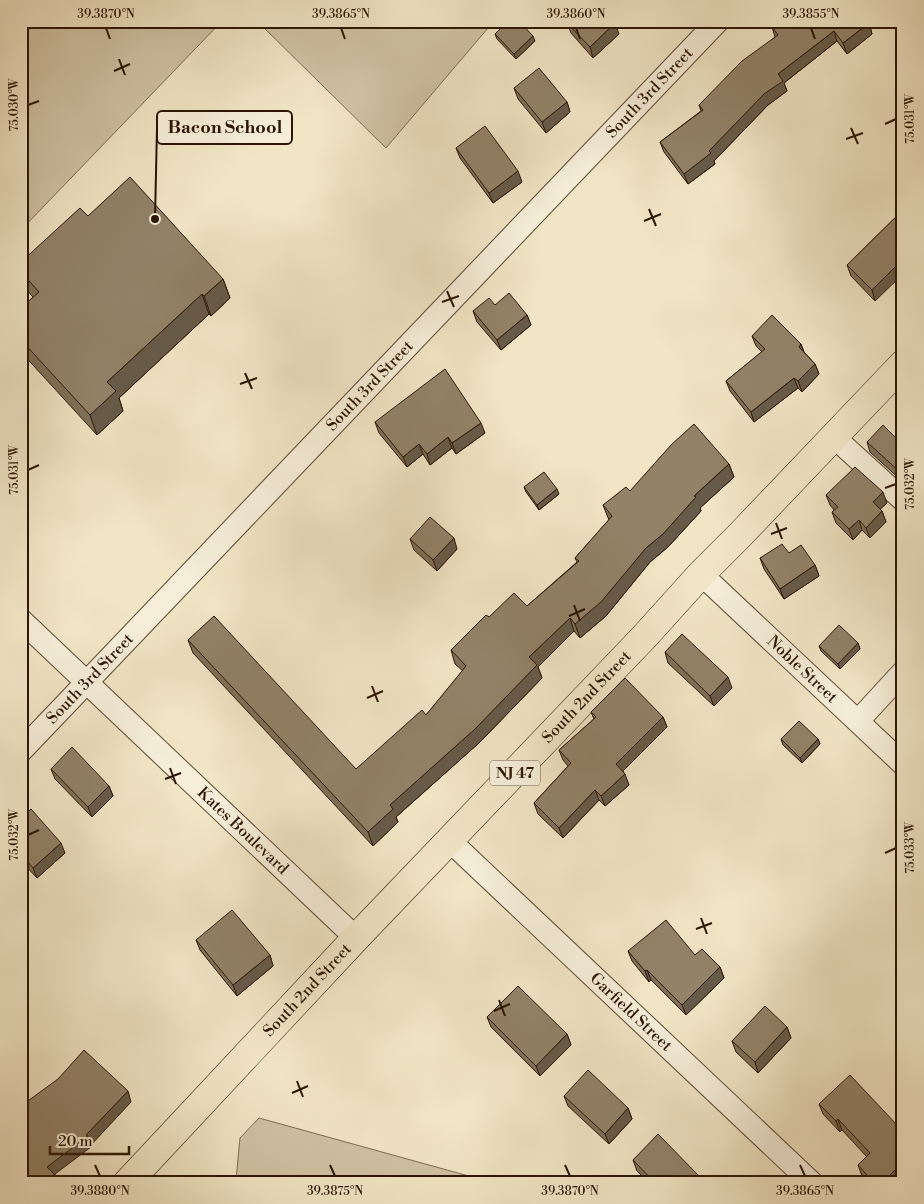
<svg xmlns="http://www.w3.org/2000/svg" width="924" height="1204" font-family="'Libre Bodoni',serif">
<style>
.green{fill:#d0c2a4;stroke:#7e6c54}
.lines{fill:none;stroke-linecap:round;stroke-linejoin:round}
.minor-casing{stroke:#5d4a34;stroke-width:24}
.primary-casing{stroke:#2c1603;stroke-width:29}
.minor{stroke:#f6eed9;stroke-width:22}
.primary{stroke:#f1e5c5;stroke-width:28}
.wall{fill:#7e7059;stroke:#2c1603}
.shaded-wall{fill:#665b49;stroke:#2c1603}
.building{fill:#928268;stroke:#2c1603}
.ticks{fill:none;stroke:#2c1603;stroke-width:2}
.labels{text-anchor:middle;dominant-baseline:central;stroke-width:4;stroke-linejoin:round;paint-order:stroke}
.shield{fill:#f6eed9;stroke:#695743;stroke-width:1}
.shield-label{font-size:15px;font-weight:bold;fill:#2c1603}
.street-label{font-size:16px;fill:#2c1603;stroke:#f6eed9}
.leader{fill:none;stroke:#2c1603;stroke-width:2}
.callout-dot{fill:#2c1603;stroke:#f6eed9;stroke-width:2}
.callout{fill:#f6eed9;stroke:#2c1603;stroke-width:2}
.callout-label{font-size:18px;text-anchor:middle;font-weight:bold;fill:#2c1603}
.neatline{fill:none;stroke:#2c1603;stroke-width:2}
.ticks-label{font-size:12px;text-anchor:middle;fill:#2c1603}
</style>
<rect width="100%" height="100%" fill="#f1e5c5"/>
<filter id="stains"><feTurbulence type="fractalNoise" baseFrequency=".004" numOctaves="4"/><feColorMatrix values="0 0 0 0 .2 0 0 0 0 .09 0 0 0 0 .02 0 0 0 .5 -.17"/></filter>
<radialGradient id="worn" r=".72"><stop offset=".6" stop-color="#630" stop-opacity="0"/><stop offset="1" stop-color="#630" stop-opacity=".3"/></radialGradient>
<path class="green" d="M21,21H222L21,230Z
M257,21H494L386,148Z
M259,1118L494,1183H240L236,1180L240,1138Z"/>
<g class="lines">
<g class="minor-casing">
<g id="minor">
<path d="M834,437L903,500"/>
<path id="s1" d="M701,574L903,764"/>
<path id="s2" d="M21,620L356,938"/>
<path d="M858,721L903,672"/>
<path id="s3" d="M21,751L718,21"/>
<path id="s4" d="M450,841L812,1183"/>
</g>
</g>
<g class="primary-casing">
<g id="primary">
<path id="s5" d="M127,1183L356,938L645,636L701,574L740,535L903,364"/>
</g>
</g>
<use href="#minor" class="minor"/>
<use href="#primary" class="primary"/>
</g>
<path class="wall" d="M567,23L619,34L593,58L571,33Z
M869,23L872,34L847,54L837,41L784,83L787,91L768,105L714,161L715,164L688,184L664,152L660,142L701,111L699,105L775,37L772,27Z
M495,34L535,41L516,59L497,39Z
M514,88L567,102L570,112L546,133L518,99Z
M456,148L522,182L493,203L460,158Z
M903,210L875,301L851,276L847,265Z
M88,216L223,279L230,298L211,316L209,314L119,398L123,411L97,435L21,352V308L33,297L23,286L21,281V262Z
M495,305L527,315L531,325L501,350L477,322L473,311Z
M752,336L801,344L804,352L815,364L819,374L802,392L798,388L754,422L730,391L726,381L762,352L756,346Z
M375,422L485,433L456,454L452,448L430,465L423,454L407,467L379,433Z
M867,442L903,445V482L870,452Z
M729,464L734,477L700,508L701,511L668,547L650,562L606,616L580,638L574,631L538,667L542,678L480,742L396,817L398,822L373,846L193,653L188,640L356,769L426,715L463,671L455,664L451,650L489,617L527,606L577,562L575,558L609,520L603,505L630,491Z
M524,487L559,494L539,510L526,492Z
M826,495L887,503L880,509L882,511L886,522L870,538L862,530L853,540L836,523L832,512L834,510L830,505Z
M410,539L457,549L437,571L414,550Z
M760,558L815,565L819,576L784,599L764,569Z
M858,643L860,649L840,669L821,651L819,646Z
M665,652L732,688L714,706L668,663Z
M591,712L663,717L667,727L623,771L629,785L605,806L599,800L563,838L538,814L534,803L568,766L563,760L559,750L594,719Z
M781,739H818L820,744L802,763L783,745Z
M51,769L109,786L113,796L92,817L55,779Z
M21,818L65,853L37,878L21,861Z
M196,940L270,955L273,966L237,996L200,950Z
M628,951L720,967L724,978L686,1015L651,980L649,982L632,961Z
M487,1017L567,1034L571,1045L540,1076L491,1027Z
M787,1027L791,1038L758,1073L736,1052L732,1041Z
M564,1096L628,1108L632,1119L609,1144L568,1106Z
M819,1104L898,1126L903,1121V1176L896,1183H868L862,1176L858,1165L867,1157L842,1130L840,1132L823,1114Z
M633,1160L698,1175L701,1183H649L637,1171Z"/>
<path class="shaded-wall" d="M615,23L619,34L593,58L590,47Z
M869,23L872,34L847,54L843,43Z
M834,31L837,41L784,83L787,91L768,105L714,161L715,164L688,184L684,174L709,151L778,74Z
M533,36L535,41L516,59L514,54Z
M567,102L570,112L546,133L542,122Z
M518,171L522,182L493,203L489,193Z
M903,259V274L875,301L872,290Z
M223,279L230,298L211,316L204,296Z
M202,294L209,314L119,398L123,411L97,435L90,415L107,382Z
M527,315L531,325L501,350L497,340Z
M801,344L805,355L799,347Z
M815,364L819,374L802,392L798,381Z
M794,378L798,388L754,422L751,412Z
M481,423L485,433L456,454L452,443Z
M448,437L452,448L430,465L427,454Z
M419,444L423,454L407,467L403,457Z
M729,464L734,477L700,508L701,511L668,547L650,562L606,616L580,638L575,624L694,496Z
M557,489L559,494L539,510L537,505Z
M883,492L887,503L877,512L873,502Z
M882,511L886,522L870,538L866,528Z
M859,520L862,530L853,540L849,529Z
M454,538L457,549L437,571L433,560Z
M815,565L819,576L784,599L780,589Z
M570,618L574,631L538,667L542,678L480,742L396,817L398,822L373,846L368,832L390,805L529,657Z
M858,643L860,649L840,669L838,664Z
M728,677L732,688L714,706L710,696Z
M663,717L667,727L620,774L616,764Z
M818,739L820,744L802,763L800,758Z
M625,774L629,785L605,806L601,796Z
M109,786L113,796L92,817L88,807Z
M595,790L599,800L563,838L559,828Z
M61,843L65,853L37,878L33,868Z
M270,955L273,966L237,996L233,985Z
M720,967L724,978L686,1015L682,1005Z
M647,970L651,980L649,982L645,971Z
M787,1027L791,1038L758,1073L755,1062Z
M567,1034L571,1045L540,1076L536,1066Z
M128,1091L131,1102L91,1145V1147L55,1174L58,1183H46L47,1167L86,1135Z
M628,1108L632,1119L609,1144L605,1134Z
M838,1119L842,1130L840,1132L836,1121Z
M903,1162V1176L896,1183H882Z
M698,1175L701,1183H691Z"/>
<path class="building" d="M508,21H519L533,36L514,54L495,34Z
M568,21H613L615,23L590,47L567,23Z
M780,21H867L869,23L843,43L834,31L778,74L783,81L764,94L709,151L711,153L684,174L660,142L703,110L699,105L742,61L778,35L772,27Z
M539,68L567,102L542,122L514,88Z
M485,126L518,171L489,193L456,148Z
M130,177L223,279L204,296L202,294L107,382L116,391L90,415L21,340V308L39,292L21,272V262L80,208L88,216Z
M903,210V259L872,290L847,265Z
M509,293L527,315L497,340L473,311L489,298L495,305Z
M772,315L801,344L799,347L815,364L798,381L794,378L751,412L726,381L765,349L752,336Z
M445,369L481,423L452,443L448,437L427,454L419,444L403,457L375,422Z
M694,424L729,464L694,496L696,497L663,534L646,548L601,602L575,624L570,618L529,657L537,665L475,729L390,805L393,809L368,832L188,640L214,616L356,769L422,710L426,715L466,666L451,650L486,615L489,617L514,593L527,606L579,561L575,558L612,516L603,505L626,487L630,491L671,445Z
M883,425L903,445V473L902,474L867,442Z
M855,467L883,492L873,502L882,511L866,528L859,520L849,529L832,512L838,507L826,495Z
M544,472L557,489L537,505L524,487Z
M430,517L454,538L433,560L410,539Z
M782,544L789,553L801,545L815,565L780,589L760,558Z
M839,625L858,643L838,664L819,646Z
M682,634L728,677L710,696L665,652Z
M625,678L663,717L616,764L625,774L601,796L595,790L559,828L534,803L571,763L559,750L596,717L591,712Z
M799,721L818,739L800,758L781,739Z
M72,747L109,786L88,807L51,769Z
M31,809L61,843L33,868L21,854V818Z
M232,910L270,955L233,985L196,940Z
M666,920L695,955L702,949L720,967L682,1005L647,970L645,971L628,951Z
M518,986L567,1034L536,1066L487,1017Z
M765,1006L787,1027L755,1062L732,1041Z
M84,1050L128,1091L86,1135L88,1136L47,1167L54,1174L46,1183H21V1106L58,1079Z
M588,1070L628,1108L605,1134L564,1096Z
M850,1075L898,1126L903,1121V1162L882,1183H874L858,1165L870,1153L838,1119L836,1121L819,1104Z
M658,1134L698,1175L691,1183H655L633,1160Z"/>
<path class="ticks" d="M106,28L110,39M341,28L345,39M576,28L580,39M811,28L815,39M119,59L125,75M114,71L130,64M28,105L39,101M885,124L896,119M851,128L858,144M846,139L863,133M649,209L656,226M644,221L661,214M447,291L454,307M442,302L459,296M245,373L252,389M240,384L257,378M28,470L39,465M885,488L896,484M776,523L782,539M771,534L787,528M574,605L580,621M569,616L585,609M372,686L378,702M367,698L383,691M170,768L176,784M165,779L181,773M28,835L39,830M885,853L896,848M701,918L707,934M696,929L712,923M499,1000L505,1016M494,1011L510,1004M297,1081L303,1097M292,1093L308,1086M95,1165L100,1176M330,1165L335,1176M565,1165L570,1176M800,1165L805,1176"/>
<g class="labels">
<rect class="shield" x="490" y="760.5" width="50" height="25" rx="4"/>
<g class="shield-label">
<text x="515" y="773">NJ 47</text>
</g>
<g class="street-label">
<text stroke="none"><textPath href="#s3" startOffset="910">South 3rd Street</textPath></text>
<text stroke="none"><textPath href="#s3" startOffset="505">South 3rd Street</textPath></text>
<text stroke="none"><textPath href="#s1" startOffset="139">Noble Street</textPath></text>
<text stroke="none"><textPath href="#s3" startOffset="100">South 3rd Street</textPath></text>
<text stroke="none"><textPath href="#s5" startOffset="669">South 2nd Street</textPath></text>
<text stroke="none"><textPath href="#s2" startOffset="306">Kates Boulevard</textPath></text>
<text stroke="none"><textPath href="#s5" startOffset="264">South 2nd Street</textPath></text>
<text stroke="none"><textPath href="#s4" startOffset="249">Garfield Street</textPath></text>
</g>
</g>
<path class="leader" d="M155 219L157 127"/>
<circle class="callout-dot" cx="155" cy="219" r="5"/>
<rect class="callout" x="157" y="111" width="135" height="33" rx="5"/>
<g class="callout-label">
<text x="225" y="133">Bacon School</text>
</g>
<rect width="924" height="1204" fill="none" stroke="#f1e5c5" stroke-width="55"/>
<path d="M50 1146v8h79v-8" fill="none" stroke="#2c1603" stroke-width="2.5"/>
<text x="58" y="1146" font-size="15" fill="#2c1603" stroke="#f6eed9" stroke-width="4" paint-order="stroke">20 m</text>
<rect x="28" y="28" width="868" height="1148" class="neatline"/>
<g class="ticks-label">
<text x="106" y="18">39.3870°N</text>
<text x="341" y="18">39.3865°N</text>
<text x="576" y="18">39.3860°N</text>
<text x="811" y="18">39.3855°N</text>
<text transform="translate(14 105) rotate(-90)" y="4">75.030°W</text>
<text transform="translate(910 119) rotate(-90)" y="4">75.031°W</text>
<text transform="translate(14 470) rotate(-90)" y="4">75.031°W</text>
<text transform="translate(910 484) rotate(-90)" y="4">75.032°W</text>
<text transform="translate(14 835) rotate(-90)" y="4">75.032°W</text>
<text transform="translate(910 848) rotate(-90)" y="4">75.033°W</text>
<text x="100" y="1195">39.3880°N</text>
<text x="335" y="1195">39.3875°N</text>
<text x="570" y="1195">39.3870°N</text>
<text x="805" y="1195">39.3865°N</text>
</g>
<rect width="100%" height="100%" filter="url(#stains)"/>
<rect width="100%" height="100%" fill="url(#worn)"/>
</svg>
